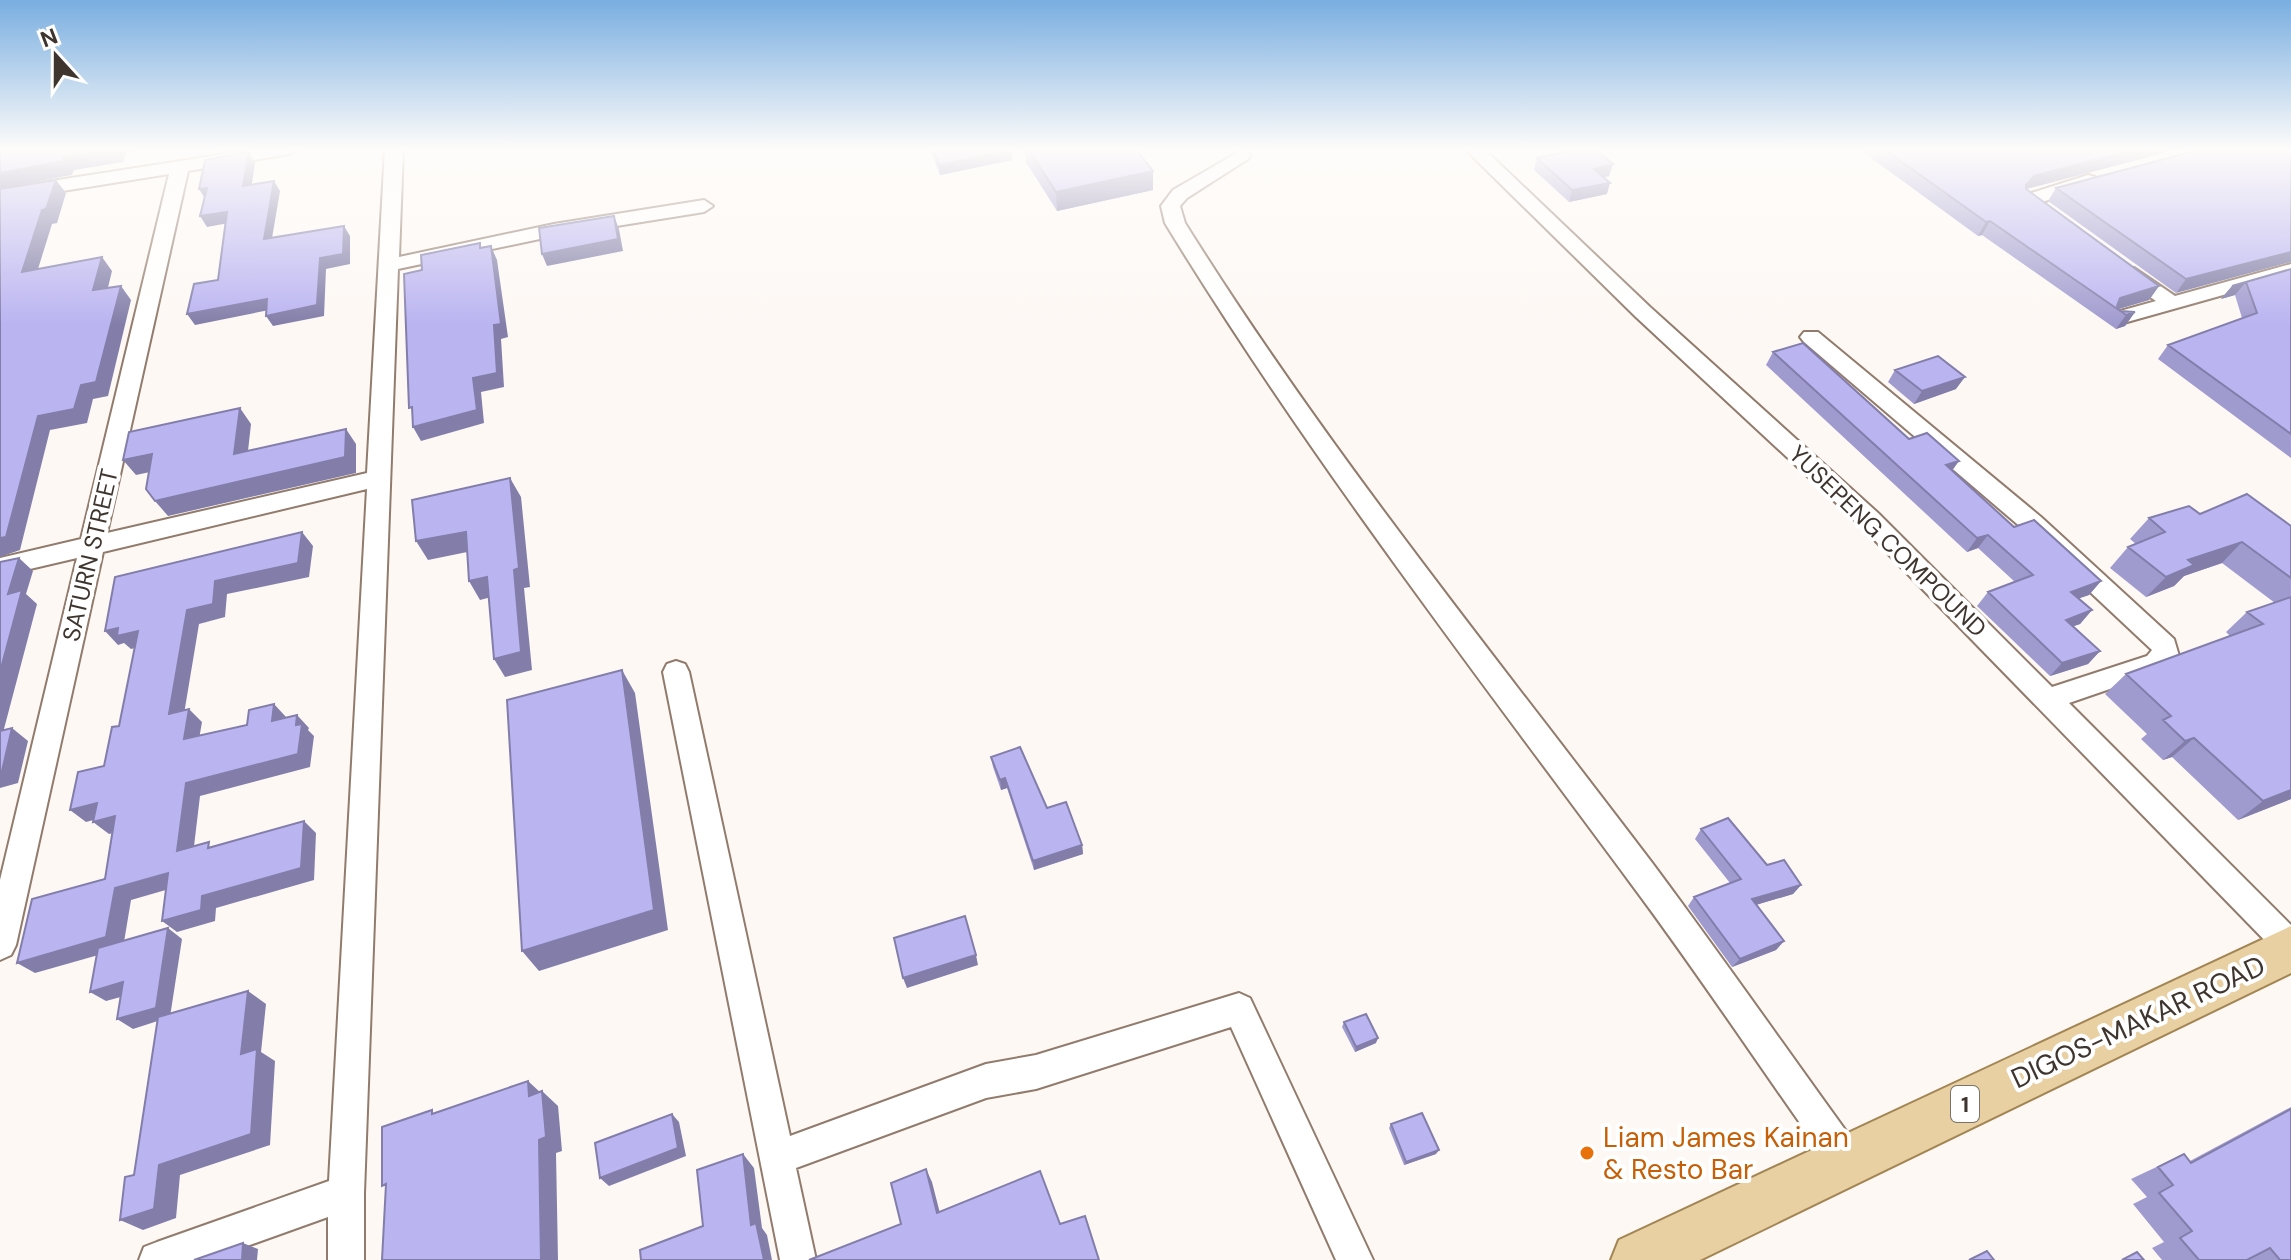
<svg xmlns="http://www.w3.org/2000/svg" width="2291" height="1260" font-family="'DM Sans',sans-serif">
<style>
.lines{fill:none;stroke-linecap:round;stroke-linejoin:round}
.minor-casing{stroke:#917b6c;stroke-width:4}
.primary-casing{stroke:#a28553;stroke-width:4}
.minor{fill:#fff;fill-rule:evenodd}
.primary{fill:#e8d0a3;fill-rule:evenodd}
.wall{fill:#a09bcf}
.shaded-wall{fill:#827ea9}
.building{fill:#bab4f1;stroke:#827ea9;stroke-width:2}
.food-dot{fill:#e8710a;stroke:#fff;stroke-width:3}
.labels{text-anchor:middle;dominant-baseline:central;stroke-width:8;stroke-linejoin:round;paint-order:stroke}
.shield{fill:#fff;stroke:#79726d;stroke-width:2}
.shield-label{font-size:22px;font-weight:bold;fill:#3f352f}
.street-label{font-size:24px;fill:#3f352f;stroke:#fff}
.near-street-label{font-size:28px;fill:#3f352f;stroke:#fff}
.near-food-label{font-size:28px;fill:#c56008;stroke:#fff;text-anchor:start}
</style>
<rect width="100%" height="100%" fill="#fdf8f4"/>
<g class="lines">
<g class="minor-casing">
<path id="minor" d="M257,149H298L289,154L188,171L107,533L367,473L385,149H403L399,257L554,224L704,200L713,206L704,212L554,236L398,269L364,1193V1260H328V1217L208,1260H139L144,1247L157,1242L329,1181L367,489L103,552L16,945L11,955L0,960V880L77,558L0,576V558L81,539L169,174L0,201V189Z
M1465,149H1484L1650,307L1878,513L2052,687L2147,656L2152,650L2023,529L1804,342L1800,337L1804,332H1818L2041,517L2174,639L2179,656L2165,670L2069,703L2291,925V961L2280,956L1860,525L1636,317Z
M1242,150L1251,155L1248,159L1187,198L1180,206L1185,223C1325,447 1493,653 1653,864C1723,958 1790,1054 1859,1149L1864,1161L1859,1173L1847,1178L1835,1173C1766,1076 1700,976 1629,881C1470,666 1305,452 1165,223L1161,206L1173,190Z
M2088,175L2095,177V185L2042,202L2059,217L2056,221H2042L2020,200L2022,196Z
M2291,264V276L2120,324L2110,318L2113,313L2156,301L2120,276L2117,272L2120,268H2134L2175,296Z
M676,661L685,664L689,672L790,1136L986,1064L1036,1055L1239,993L1250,998L1373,1260H1336L1231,1027L1036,1089L986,1098L796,1168L816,1260H780L663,672L667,664Z"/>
</g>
<g class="primary-casing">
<path id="primary" d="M2291,926V973L1700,1260H1611L1619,1240Z"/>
</g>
<use href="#minor" class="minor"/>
<use href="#primary" class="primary"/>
</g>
<path class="wall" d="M930,149H1011L1012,160L940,175Z
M1025,149H1136L1153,190L1057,211L1026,162Z
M1859,149H2179L2026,189L2159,286L2149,300L2119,309L2120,311L2135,312L2125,326L2116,329L1982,235L1978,236Z
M2291,149L2176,293L2048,201L2056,188Z
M1537,158L1609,176L1604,177L1607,194L1569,202L1534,170Z
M2291,269V458L2158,359L2168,345L2242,318L2235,295L2221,299L2232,286Z
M1773,352L1909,439L1952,471L2014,527L2101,581L2089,595L2079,598L2092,610L2080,624L2073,626L2100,651L2088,664L2050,676L1977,606L1988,592L2015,582L1978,548L1967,552L1766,365Z
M1895,370L1956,389L1914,404L1888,382Z
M2200,514L2291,526V799L2238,820L2172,757L2163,760L2141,739L2147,734L2105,694L2126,674L2230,636L2226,632L2247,612L2275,603L2222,563L2184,576L2174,586L2146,597L2110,568L2128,547L2136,544L2130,539L2149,518Z
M991,757L1047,808L1082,845L1083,854L1034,870L1007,788L1001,790L993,767Z
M1701,829L1801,885L1793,894L1756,905L1784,941L1776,950L1732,967L1688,906L1694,897L1730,883L1695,839Z
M1344,1022L1376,1043L1355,1052L1342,1027Z
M2291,1107V1260H2162L2152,1248L2164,1242L2133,1204L2147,1197L2131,1179L2184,1154L2190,1161Z
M1391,1124L1436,1154L1404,1165L1389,1128Z"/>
<path class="shaded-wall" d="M111,149H152L126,153L123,162L74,170L72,175L0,188V173L64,157Z
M213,149H240L215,152Z
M2137,149H2179L2026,189V185L2034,176Z
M1011,150L1012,160L940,175L939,165Z
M249,152L255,163L250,196L243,186Z
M1613,164L1609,176L1591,180L1594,169Z
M1153,171V190L1057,211L1056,192Z
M56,180L66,193L57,223L52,224L33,285L22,272L42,210Z
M274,181L280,191L270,250L264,239Z
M1610,183L1607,194L1569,202L1572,190Z
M207,188L206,200L199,189Z
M227,212L234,222L207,227L200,216Z
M614,216L619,229L623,251L547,266L542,254Z
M1990,221L1982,235L1978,236L1986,222Z
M344,226L350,236V264L326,269L324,316L273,326L266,316L320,258Z
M491,246L497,260L508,337L501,339L504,387L481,392L484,423L421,441L413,427L473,378Z
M2291,252V262L2176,293L2186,279Z
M102,257L112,271L104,304L93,290Z
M2246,282L2235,295L2221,299L2232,286Z
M121,286L131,300L108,396L93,399L87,423L50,430L20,550L0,557V538L38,416L81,385Z
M2159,286L2149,300L2118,309L2114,307L2120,298Z
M267,299L274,309L195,325L187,314Z
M2135,312L2125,326L2116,329L2126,315Z
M1965,377L1956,389L1914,404L1922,391Z
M240,408L251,424L246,469L234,454Z
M346,429L356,444V473L168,516L155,501Z
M152,454L164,469L136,475L123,460Z
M1959,461L1949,475L1946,465Z
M510,478L521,497L530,587L524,588L532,670L505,677L494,659L514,570Z
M302,532L313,546L309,577L227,594L225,617L199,624L182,726L169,714L187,610L215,581Z
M466,532L477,550L428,560L416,541Z
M1988,535L1978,548L1967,552L1977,538Z
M2242,542L2222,563L2184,576L2174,586L2146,597L2166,577L2188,560Z
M19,558L33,571L26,594L37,604L0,744V672L8,594Z
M487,577L499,595L480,600L469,581Z
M2101,581L2089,595L2060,605L2071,592Z
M2092,610L2080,624L2054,633L2066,620Z
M118,628L138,631L152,644L131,649L124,643L118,645L105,631Z
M2100,651L2088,664L2050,676L2062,663Z
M622,670L635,693L668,930L539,971L522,951Z
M274,704L286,717L272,721Z
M189,709L202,722L197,751L184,739Z
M297,715L309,728L308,730L314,736L310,767L200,796L192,863L177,851L186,783L296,725Z
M12,728L28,741L18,783L0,788V771Z
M2194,738L2172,757L2163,760L2185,741Z
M1005,778L1007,788L1001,790L1000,780Z
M2291,790V799L2238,820L2263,801Z
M97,803L112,815L86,822L70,810Z
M115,816L130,829L109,834L93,822Z
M304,821L316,833L314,880L216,908L215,921L177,932L162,921L202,896Z
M1082,845L1083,854L1034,870L1033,861Z
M168,873L183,885L131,900L123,948L35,973L17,963L115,888Z
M1801,885L1793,894L1745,908L1752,899Z
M168,928L182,939L170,1017L133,1029L117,1019Z
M1784,941L1776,950L1732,967L1740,959Z
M976,955L978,965L907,988L903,978Z
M123,982L139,992L106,1001L90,992Z
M248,991L266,1004L261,1052L275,1061L270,1145L180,1175L176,1218L143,1230L120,1220L159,1165L241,1054Z
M1378,1038L1376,1043L1355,1052L1356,1047Z
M528,1081L542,1094V1091L558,1106L562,1151L556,1153L558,1260H541Z
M672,1114L679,1122L686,1156L609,1186L600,1178Z
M1439,1150L1436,1154L1404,1165L1406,1162Z
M743,1154L754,1168L762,1228L767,1235L772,1260H764L751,1225Z
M926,1169L932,1182L943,1225L937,1213Z
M243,1243L258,1249L257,1260H242Z"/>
<path class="building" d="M0,149H111L64,157L63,161L0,173Z
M932,149H1011V150L939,165Z
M1028,149H1136L1153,171L1056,192Z
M1578,149H1595L1613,164L1594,169L1610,183L1572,190L1537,158Z
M1884,149H2137L2034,176L2026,185V189L2159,286L2120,298L2117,306L2120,311L2135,312L2126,315L1990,221L1986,222Z
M2202,149H2291V252L2186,279L2056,188Z
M249,152L243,186L274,181L264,239L344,226L343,254L320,258L317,305L266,316L267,299L187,314L194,284L218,280L227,212L200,216L207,188L199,189L205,160Z
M56,180L46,209L42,210L22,272L102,257L93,290L121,286L96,382L81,385L74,409L38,416L6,537L0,538V189Z
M614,216L618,239L542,254L539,228Z
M480,243V248L491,246L501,324L494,325L497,373L473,378L477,410L413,427L412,407L409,408L404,274L422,270L421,255Z
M2291,269V434L2168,345L2257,313L2246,282L2232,286Z
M1803,343L1909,439L1927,433L1959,461L1946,465L2014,527L2034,520L2101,581L2071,592L2092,610L2066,620L2100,651L2062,663L1988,592L2033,575L1988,535L1977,538L1773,352Z
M1938,356L1965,377L1922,391L1895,370Z
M240,408L234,454L346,429L345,457L155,501L146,489L152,454L123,460L129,432Z
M510,478L519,568L514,570L521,652L494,659L487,577L469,581L466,532L416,541L412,500Z
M2247,494L2291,526V578L2242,542L2188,560L2194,565L2166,577L2128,547L2165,532L2149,518L2189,506L2200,514Z
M302,532L298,563L215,581L213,604L187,610L169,714L189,709L184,739L247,725L249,710L274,704L272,721L297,715L296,725L302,724L298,754L186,783L177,851L209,842L208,848L304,821L301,868L202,896L201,910L162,921L168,873L115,888L106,937L17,963L32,899L105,879L115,816L93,822L97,803L70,810L78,772L104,766L112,727L119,726L138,631L117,636L118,628L105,631L115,577Z
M19,558L8,594L22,590L0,672V562Z
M2291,597V790L2263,801L2194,738L2185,741L2163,720L2171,716L2126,674L2263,624L2247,612Z
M622,670L654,910L522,951L507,700Z
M12,728L2,771H0V731Z
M1020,747L1047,808L1066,802L1082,845L1033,861L1005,778L1000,780L991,757Z
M1728,818L1767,865L1784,860L1801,885L1752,899L1784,941L1740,959L1694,897L1741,879L1701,829Z
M965,916L976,955L903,978L894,938Z
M168,928L156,1008L117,1019L123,982L90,992L98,948Z
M248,991L241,1054L257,1049L251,1134L159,1165L154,1209L120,1220L125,1177L134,1175L158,1017Z
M1366,1014L1378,1038L1356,1047L1344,1022Z
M528,1081L529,1096L542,1091L546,1137L539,1140L541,1260H382L386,1184L382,1186V1127L432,1110V1114Z
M2291,1109V1260H2280L2270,1248L2247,1260H2199L2180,1238L2192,1231L2159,1193L2173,1185L2158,1167L2184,1154L2191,1163Z
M1422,1113L1439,1150L1406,1162L1391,1124Z
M672,1114L678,1148L600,1178L595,1143Z
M743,1154L751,1225L756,1223L764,1260H641L640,1250L703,1226L697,1170Z
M926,1169L937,1213L1040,1171L1060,1224L1085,1216L1099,1260H809L901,1224L891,1183Z
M243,1243L242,1260H194Z
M1987,1251L1994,1260H1969Z
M2137,1252L2144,1260H2122Z"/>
<linearGradient id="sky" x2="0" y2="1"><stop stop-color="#79aee0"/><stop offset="0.46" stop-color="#fefcfa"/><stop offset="1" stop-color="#fefcfa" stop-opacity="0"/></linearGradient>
<rect width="2291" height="325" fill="url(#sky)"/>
<circle class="food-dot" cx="1587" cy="1153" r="8"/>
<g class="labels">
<rect class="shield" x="1951" y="1086" width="28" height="36" rx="6"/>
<g class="shield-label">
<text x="1965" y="1104">1</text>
</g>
<g class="street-label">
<text transform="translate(1888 541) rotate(44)">YUSEPENG COMPOUND</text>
<text transform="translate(90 555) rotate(-77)">SATURN STREET</text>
</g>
<g class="near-street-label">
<text transform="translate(2138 1022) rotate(-25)">DIGOS-MAKAR ROAD</text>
</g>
<g class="near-food-label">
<text x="1603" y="1137">Liam James Kainan<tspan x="1603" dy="32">&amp; Resto Bar</tspan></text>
</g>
</g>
<g transform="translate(56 56) rotate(339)" stroke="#ffffff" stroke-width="6" paint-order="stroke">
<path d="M0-6L14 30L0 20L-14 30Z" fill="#3f352f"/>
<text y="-12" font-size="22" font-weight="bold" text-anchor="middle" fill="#3f352f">N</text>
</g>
</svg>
